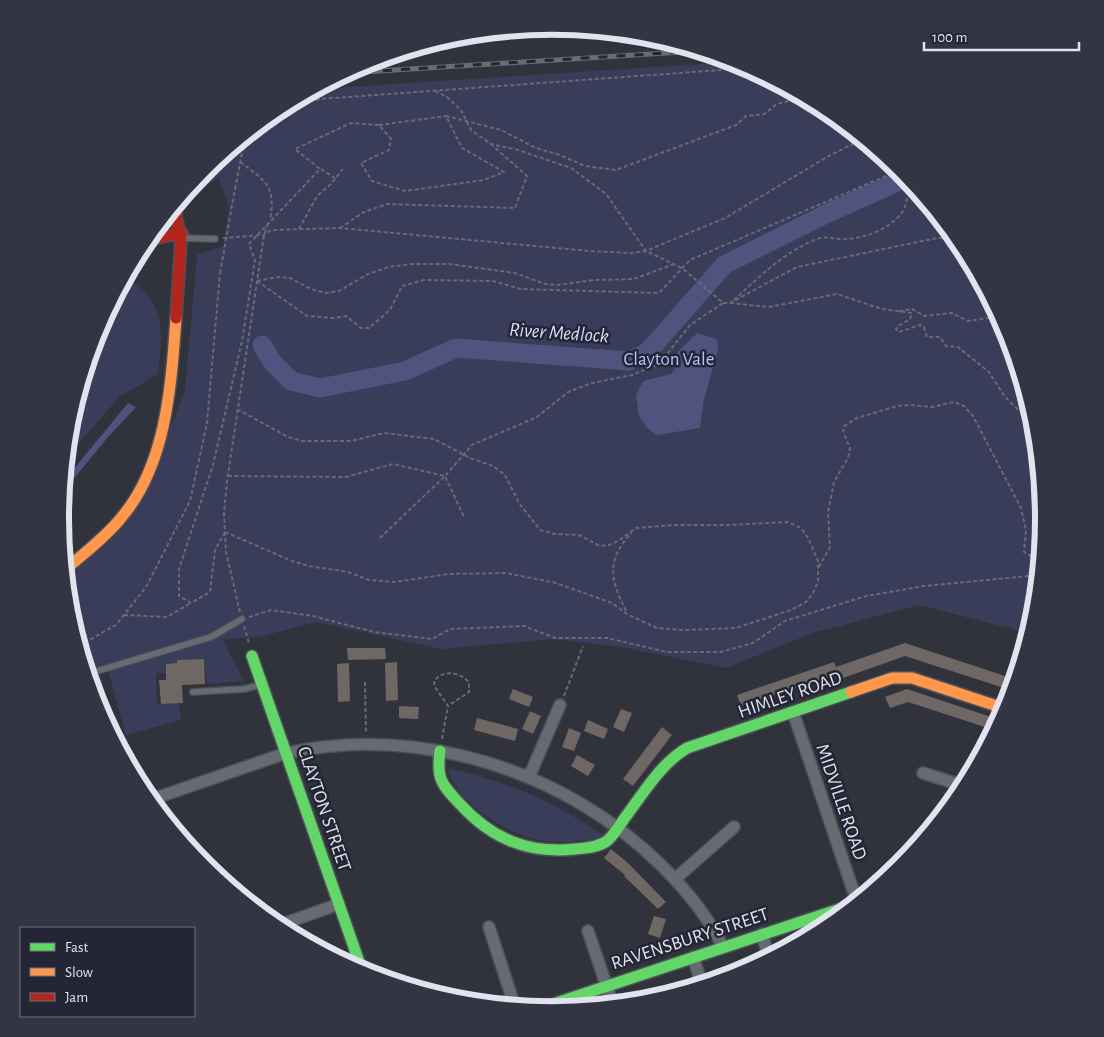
<svg xmlns="http://www.w3.org/2000/svg" width="1104" height="1037" font-family="'Alegreya Sans',sans-serif">
<style>
.green{fill:#393d5a}
.water{fill:#4e547e}
.lines{fill:none;stroke-linecap:round;stroke-linejoin:round}
.river{stroke:#4e547e;stroke-width:19}
.building{fill:#6f6764}
.lane-casing{stroke:#4e5057;stroke-width:8}
.street-casing{stroke:#4e5057;stroke-width:14}
.fast-casing{stroke:#4e5057;stroke-width:14}
.slow-casing{stroke:#4e5057;stroke-width:14}
.jam-casing{stroke:#4e5057;stroke-width:14}
.path{stroke:#696a72;stroke-width:2;stroke-dasharray:4 2.5;stroke-linecap:butt}
.lane{stroke:#686a72;stroke-width:5.5}
.street{stroke:#686a72;stroke-width:11}
.fast{stroke:#63d668;stroke-width:11}
.slow{stroke:#ff974d;stroke-width:11}
.jam{stroke:#b3261e;stroke-width:11}
.rail-casing{stroke:#6a6c73;stroke-width:5}
.rail{stroke:#242636;stroke-width:3;stroke-dasharray:9;stroke-linecap:butt}
.path-bridge{stroke:#696a72;stroke-width:2;stroke-dasharray:4 2.5;stroke-linecap:butt}
.labels{text-anchor:middle;dominant-baseline:central;stroke-width:5;stroke-linejoin:round;paint-order:stroke}
.park-label{font-size:19px;fill:#b6c0fb;stroke:#242636}
.street-label{font-size:19px;fill:#e1e3ee;stroke:#242636}
.water-label{font-size:20px;font-style:italic;fill:#d9dffd;stroke:#242636}
.rim{fill:none;stroke:#e1e3ee;stroke-width:6}
</style>
<rect width="100%" height="100%" fill="#31333c"/>
<path class="green" d="M734,62L826,109L900,171L961,245L1007,330L1035,423L1044,519L1035,615L1029,633L919,605L813,633L726,668L621,647L552,639L442,649L316,622L259,637L222,639L244,681L207,684L204,659L177,660V663L166,664V673H156L157,704L179,703L181,720L126,735L108,670L88,677L69,614L66,578L130,517L165,442L185,390L197,255L223,246L229,208L219,177L190,196L186,192C221,150 267,115 316,89Z
M125,278C168,300 162,334 158,374L119,397L66,458L69,422L97,330Z
M100,675L111,709L100,712L89,679Z
M448,768C505,781 556,802 604,836C598,839 591,839 585,840C544,847 508,835 476,808C463,797 451,784 448,768Z"/>
<path class="water" d="M697,333L717,339L718,350L704,399L700,428L657,435L648,429L639,416L636,396L640,387L644,381L671,374L675,369L677,353Z
M128,403L136,407L108,437L62,493L63,482Z"/>
<g class="lines">
<path class="river" d="M262,345L273,363L291,381L320,388L405,371L456,348L629,361L646,353L654,345L724,265L828,213L906,178"/>
</g>
<path class="building" d="M1020,634L1028,636L1016,676L1007,674Z
M905,643L1008,677L1004,688L905,656L843,678L841,673L741,706L737,695L834,662L836,667Z
M347,648H385L386,659L348,660Z
M204,659L205,684L182,685L183,703L161,704L159,680H166V664L177,663V660Z
M397,662L398,700L386,701L385,663Z
M349,663L350,701L338,702L337,664Z
M513,689L533,697L529,707L509,699Z
M907,689L991,717L988,728L908,702L890,708L885,697Z
M399,706L419,707L418,719L399,718Z
M621,709L632,713L624,732L613,727Z
M530,711L541,716L533,734L522,729Z
M477,718L518,729L515,741L474,730Z
M588,720L608,729L604,739L584,731Z
M662,727L672,735L633,786L623,779Z
M569,728L581,733L574,751L562,747Z
M577,755L595,765L588,776L571,766Z
M611,849L628,863L666,902L658,909L624,876L625,875L604,858Z
M654,916L666,919L660,938L648,934Z"/>
<g class="lines">
<g class="lane-casing">
<path id="lane" d="M182,238L215,239
M87,674L211,637L242,619
M193,692L244,689L260,685"/>
</g>
<g class="street-casing">
<path id="street" d="M793,712L857,902
M923,773L964,786
M529,777L560,705
M150,800L286,753C419,724 565,770 662,866C686,890 708,916 723,947
M675,879L734,827
M277,926L339,904
M489,927L515,1007
M588,931L613,1005
M762,934L769,958
M693,957L702,985"/>
</g>
<g class="fast-casing">
<path id="fast" d="M252,656L363,973
M440,751C436,779 442,785 460,804C492,839 528,854 575,849C586,848 600,847 608,840C614,835 620,825 624,819C643,794 660,764 687,748L851,692
M538,1009L855,904"/>
</g>
<g class="slow-casing">
<path id="slow" d="M65,570C84,553 105,538 121,518C167,464 171,385 176,318
M851,692L892,678H912L1006,709"/>
</g>
<g class="jam-casing">
<path id="jam" d="M174,207L181,240L176,318
M147,240L182,233"/>
</g>
<path class="path" d="M435,91L447,97L461,110L471,130L491,144L518,150L571,168L606,194L646,251L725,218L827,157L862,139
M278,109L320,99L748,68
M379,125L446,116
M240,162C266,181 276,186 270,220
M321,169L336,179
M235,189L242,153L253,131
M340,228L364,212L387,204L515,208L527,176L492,145
M299,229L317,196L331,184L343,169
M223,238L264,235L271,230L340,228L589,251L631,253L646,251L682,268L723,303H730L797,267L937,238H956
M257,281L307,316L333,318L346,316L361,328H369L390,310L402,286L424,280L493,281L521,289L659,293L690,260L900,170
M257,281L278,277L290,278L311,289L326,293L339,291L368,274L389,267L412,264H449L515,273L545,284L557,285L594,280L634,279L674,264
M734,300C757,279 781,255 810,242C827,234 827,239 843,239C864,239 891,229 903,211C906,206 906,201 908,196L917,191
M730,303L769,307L837,294L882,309L912,313L910,319L898,326L896,329L899,332L920,325L924,327L927,337H940L946,346L958,347L989,372L1005,397L1035,426
M899,311L912,309L925,316L952,313L968,321L988,318L994,319L1008,334
M228,476L346,477L393,464L445,476L472,445L537,417L568,392L592,383L632,375L659,364L690,325L723,303
M225,532L215,550L210,592L191,603L179,596V569L213,465L242,341L255,260L249,244L320,169L295,149L351,123L379,125L391,139L389,150L361,163L372,181L405,191L484,180L504,172L462,148L446,116L501,130L536,148L560,155L585,166L616,170L736,125L746,116L764,114L777,104L792,100L798,95
M225,532L292,561L309,566L348,572L369,580L395,582L448,574L506,573L556,583L612,603L627,614L657,628L683,630L736,628L791,610L806,602L813,593L818,582V561L808,538L801,528L788,522L727,525H674L636,528L618,541L607,546L598,545L579,535L555,534L540,530L519,503L505,475L493,466L470,458L434,439L384,433L351,441H302L288,437L239,410
M380,538L445,476L464,517
M819,567L830,547L828,512L834,482L848,458L850,448L843,431L844,426L857,418L897,406L910,405L932,407L954,402L964,406L973,416L1021,508L1026,530L1024,552L1040,561
M626,611C610,579 606,560 632,532
M240,612L226,552L224,513L227,481L264,235L268,224
M124,615L167,617L191,603
M249,617L271,610L313,616L374,632L432,639L450,629L524,626L555,638H607L667,652H721L753,643L785,621L866,596L924,586L1039,575
M244,626L249,643
M79,646L116,625L146,587L190,501L207,423L220,273
M365,682L366,734
M564,696L583,646
M442,739L448,706L435,687L434,681C444,669 459,672 469,682V692L448,706"/>
<use href="#lane" class="lane"/>
<use href="#street" class="street"/>
<use href="#fast" class="fast"/>
<use href="#slow" class="slow"/>
<use href="#jam" class="jam"/>
<g class="rail-casing">
<path id="rail" d="M347,73L698,51"/>
</g>
<use href="#rail" class="rail"/>
<path class="path-bridge" d="M220,273L235,189"/>
</g>
<g class="labels">
<g class="park-label">
<text x="669" y="359">Clayton Vale</text>
</g>
<g class="street-label">
<text transform="translate(790 695) rotate(-19)">HIMLEY ROAD</text>
<text transform="translate(841 802) rotate(71)">MIDVILLE ROAD</text>
<text transform="translate(324 809) rotate(71)">CLAYTON STREET</text>
<text transform="translate(690 939) rotate(-18)">RAVENSBURY STREET</text>
</g>
<g class="water-label">
<text transform="translate(559 333) rotate(4)">River Medlock</text>
</g>
</g>
<path d="M0 0H1104V1037H0ZM69 518a483 483 0 1 1 966 0a483 483 0 1 1-966 0Z" fill="#333545" fill-rule="evenodd"/>
<path class="rim" d="M69 518a483 483 0 1 1 966 0a483 483 0 1 1-966 0Z"/>
<rect x="20" y="927" width="175" height="90" fill="#242636" stroke="#707280"/>
<rect x="30" y="943" width="25" height="8" fill="#63d668" stroke="#707280"/>
<text x="65" y="952" font-size="15" fill="#e1e3ee">Fast</text>
<rect x="30" y="968" width="25" height="8" fill="#ff974d" stroke="#707280"/>
<text x="65" y="977" font-size="15" fill="#e1e3ee">Slow</text>
<rect x="30" y="993" width="25" height="8" fill="#b3261e" stroke="#707280"/>
<text x="65" y="1002" font-size="15" fill="#e1e3ee">Jam</text>
<path d="M924 42v8h155v-8" fill="none" stroke="#e1e3ee" stroke-width="2.5"/>
<text x="932" y="42" font-size="15" fill="#e1e3ee" stroke="#242636" stroke-width="4" paint-order="stroke">100 m</text>
</svg>
